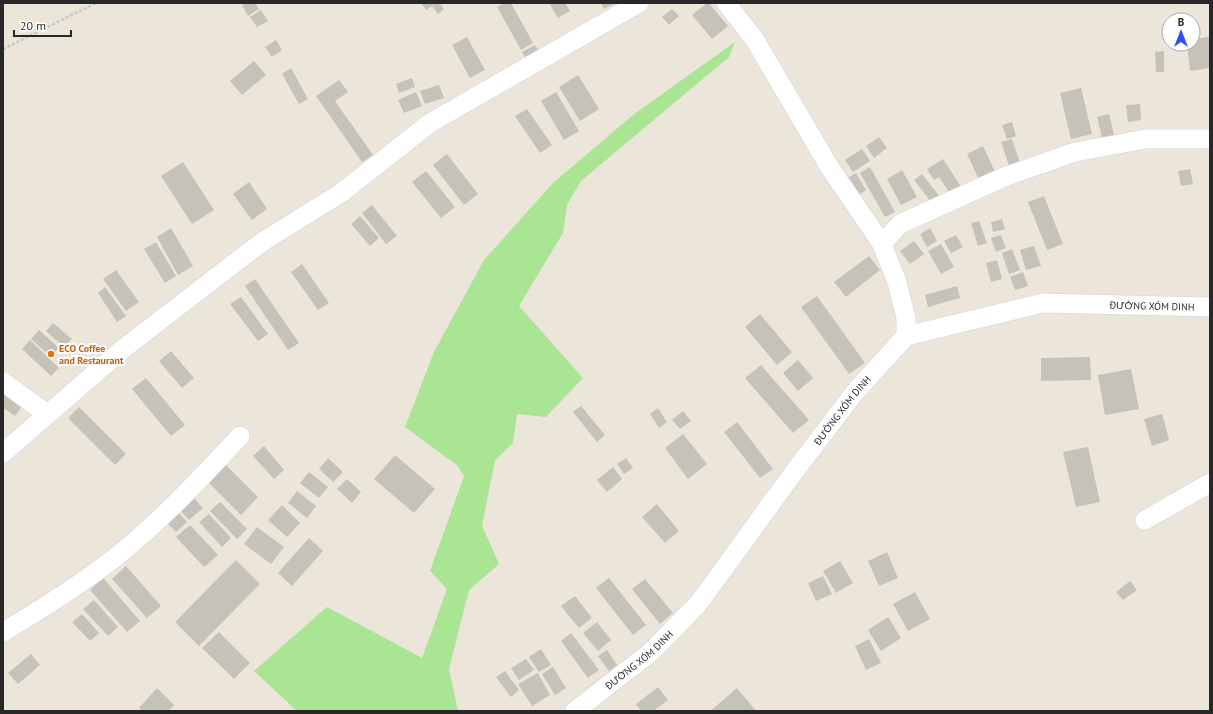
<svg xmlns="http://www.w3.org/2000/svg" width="1213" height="714" font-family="'PT Sans',sans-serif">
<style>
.green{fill:#a9e592}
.building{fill:#c7c2b9}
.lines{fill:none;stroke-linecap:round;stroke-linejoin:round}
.street-casing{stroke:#ced1e2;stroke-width:20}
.path{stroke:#c7c7c7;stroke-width:2.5;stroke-dasharray:3 2;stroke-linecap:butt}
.street{stroke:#fff;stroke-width:19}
.food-dot{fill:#e8710a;stroke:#fff;stroke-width:1.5}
.labels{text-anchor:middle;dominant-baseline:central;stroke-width:4;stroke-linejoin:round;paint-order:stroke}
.street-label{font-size:10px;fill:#282828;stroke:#fff}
.food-label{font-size:10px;font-weight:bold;fill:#c56008;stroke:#fff;text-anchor:start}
</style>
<rect width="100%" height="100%" fill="#ece5d9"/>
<path class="green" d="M735,42L729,57L581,181L567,205L563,233L519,306L583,378L546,417L517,414L513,443L495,460L482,526L499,564L469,590L449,669L458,711H297L254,671L327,607L422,658L447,589L430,571L464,476L458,466L405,427L434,352L484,260L553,183L633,115Z"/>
<path class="building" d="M245,3H255L259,9L248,16L242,5Z
M421,3H440L444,9L438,14L432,6L426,10Z
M504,3H511L533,43L521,50L497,7Z
M549,3H565L570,11L558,18Z
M601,3H615L604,9Z
M707,3H709L728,26L712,39L692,15Z
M672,9L679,16L669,25L662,17Z
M261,10L268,21L257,27L250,17Z
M467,37L485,70L470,78L452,45Z
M1209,37L1210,68L1190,71L1187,44H1193V39Z
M276,40L282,50L272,57L265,47Z
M535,45L542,56L529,64L522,52Z
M1164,51V72H1156L1155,52Z
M254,61L266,75L242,95L230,81Z
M291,68L308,99L299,104L282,74Z
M578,75L599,109L580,121L559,87Z
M412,78L415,87L399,93L396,84Z
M339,80L348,92L335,101L373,155L362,162L316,96Z
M439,85L444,98L425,104L420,91Z
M1081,88L1092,134L1071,139L1060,93Z
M416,92L422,106L404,113L398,100Z
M556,92L579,131L564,140L541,101Z
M1140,104L1141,120L1128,122L1126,105Z
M527,109L552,145L540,153L515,116Z
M1109,114L1114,135L1102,138L1097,117Z
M1012,122L1016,136L1007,139L1002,125Z
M879,137L887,148L874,158L866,146Z
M1012,139L1020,163L1009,166L1001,142Z
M983,146L997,176L981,184L967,154Z
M862,149L870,161L853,172L845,160Z
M447,154L478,194L464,205L433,165Z
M943,159L963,190L952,197L939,177L934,180L927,169Z
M183,162L214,210L192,224L161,176Z
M870,167L895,212L885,217L860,173Z
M1190,169L1193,184L1181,186L1178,171Z
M902,170L917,197L901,205L887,179Z
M426,171L455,207L441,218L412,182Z
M856,173L866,190L857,196L846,179Z
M922,174L940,197L932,203L914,180Z
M249,182L267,209L252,220L233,194Z
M1044,196L1063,244L1047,250L1028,202Z
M372,205L397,236L386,244L362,213Z
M360,216L379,238L370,246L351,224Z
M1002,219L1005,229L993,232L991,222Z
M979,221L987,243L978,246L971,223Z
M171,228L193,266L178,275L157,237Z
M930,228L937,241L927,247L920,234Z
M956,235L963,247L951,253L944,241Z
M1001,235L1006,248L996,252L991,238Z
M914,241L924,254L910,264L900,251Z
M156,242L176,276L165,283L144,249Z
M941,244L954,267L941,274L928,251Z
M1034,246L1041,266L1026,270L1020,250Z
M1012,249L1020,270L1009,274L1002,253Z
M869,256L880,270L846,297L834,282Z
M997,260L1002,279L991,282L986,263Z
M302,264L329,303L318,310L291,272Z
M116,270L139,302L126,311L103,279Z
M1023,272L1028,286L1015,290L1010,277Z
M255,279L299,343L288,350L245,286Z
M957,286L960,298L928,307L925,295Z
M105,287L126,316L117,322L98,293Z
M817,296L865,363L849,374L801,307Z
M241,297L268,334L258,341L230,304Z
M760,314L792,352L777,365L745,327Z
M53,323L72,339L64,347L46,331Z
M39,330L59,348L51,357L31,339Z
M30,340L59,368L51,376L22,349Z
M171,351L194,378L182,388L159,361Z
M1090,357L1091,380L1041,381V358Z
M798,360L813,378L798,391L783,373Z
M761,365L809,420L793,433L745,378Z
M1131,369L1139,409L1105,415L1098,375Z
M146,378L185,425L171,436L132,389Z
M3,387L25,402L15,416L3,408Z
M581,406L605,435L597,442L573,412Z
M79,407L126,454L115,465L68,418Z
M658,408L667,422L659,428L650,414Z
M683,411L691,421L680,429L672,420Z
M1162,414L1169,440L1152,446L1144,419Z
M737,422L773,469L760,478L724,432Z
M683,434L707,464L688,479L665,448Z
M264,446L284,470L274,479L253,456Z
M1088,447L1100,502L1076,507L1063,452Z
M395,455L435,489L414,513L374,479Z
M328,458L343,472L333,482L319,469Z
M626,458L633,468L624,474L617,464Z
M224,463L258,497L241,515L207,481Z
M613,467L622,479L607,492L597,480Z
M309,472L328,487L319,498L300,483Z
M347,479L361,492L352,503L337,489Z
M297,491L316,506L307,518L288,503Z
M193,497L203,508L189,520L179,509Z
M220,502L247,529L237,539L210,511Z
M657,504L679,531L665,543L642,517Z
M282,505L300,523L287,537L268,520Z
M177,511L187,522L176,532L166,522Z
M209,514L231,538L222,547L199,522Z
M190,525L218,555L204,567L176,537Z
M257,527L284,547L271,564L244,544Z
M309,538L323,551L292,586L278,573Z
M887,552L898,578L879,586L868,561Z
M236,560L260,584L199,646L175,622Z
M840,561L853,583L836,593L823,571Z
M126,566L161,606L147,618L112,579Z
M823,576L832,594L816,601L808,583Z
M103,578L140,621L127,632L90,590Z
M609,578L646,625L633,635L596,588Z
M645,579L673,613L660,624L632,589Z
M1130,581L1137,590L1123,600L1116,592Z
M915,592L930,619L908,631L893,604Z
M575,596L592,618L579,628L561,606Z
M94,600L118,627L108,636L83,609Z
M82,614L99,633L90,641L72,622Z
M888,617L901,638L881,651L868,630Z
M597,622L611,640L598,651L583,633Z
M219,632L250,663L234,679L202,648Z
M571,633L599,670L588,678L561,641Z
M869,639L881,663L866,670L855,646Z
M541,649L551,665L539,672L529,657Z
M607,650L617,665L609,671L598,656Z
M31,654L40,665L18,684L8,673Z
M526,659L534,670L519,680L511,668Z
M553,667L566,688L555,695L542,674Z
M505,671L519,690L511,697L496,677Z
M538,673L550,695L532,706L518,684Z
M658,687L668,700L653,711H641L636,704Z
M157,688L174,705L168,711H143L139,708Z
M737,688L756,711H710L722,701Z"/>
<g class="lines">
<g class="street-casing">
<g id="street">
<path d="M726,3L755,40L830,168L882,244L897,282L906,318V336"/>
<path d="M882,244L900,224L1004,177L1075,152L1146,139H1210"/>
<path d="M3,382L47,414"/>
<path d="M3,453L123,349L262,242L341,193L430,123L639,3"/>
<path d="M1145,520L1210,483"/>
<path d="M3,632C40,610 77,587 112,560C159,523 199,480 240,436"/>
<path id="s1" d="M575,711L651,652L698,604L794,472L855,392L906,336L1043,303L1210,307"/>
</g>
</g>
<path class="path" d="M3,49L96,3"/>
<use href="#street" class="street"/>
</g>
<circle class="food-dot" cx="51" cy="354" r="4"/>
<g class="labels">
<g class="street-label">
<text stroke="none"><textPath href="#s1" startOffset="753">ĐƯỜNG XÓM DINH</textPath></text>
<text stroke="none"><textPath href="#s1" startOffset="405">ĐƯỜNG XÓM DINH</textPath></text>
<text stroke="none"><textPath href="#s1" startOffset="82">ĐƯỜNG XÓM DINH</textPath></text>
</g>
<g class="food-label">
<text x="59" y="348">ECO Coffee<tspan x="59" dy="12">and Restaurant</tspan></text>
</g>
</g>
<rect width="1213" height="714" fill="none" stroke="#282828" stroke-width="8"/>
<g transform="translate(1181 32)"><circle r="19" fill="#ffffff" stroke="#a9a9a9"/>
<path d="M0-3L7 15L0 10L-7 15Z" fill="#324cff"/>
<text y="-6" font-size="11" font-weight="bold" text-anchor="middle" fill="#282828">B</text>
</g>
<path d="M14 30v6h57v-6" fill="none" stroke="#282828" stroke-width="2"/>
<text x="20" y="30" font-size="12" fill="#282828" stroke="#ffffff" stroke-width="3" paint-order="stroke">20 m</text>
</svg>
